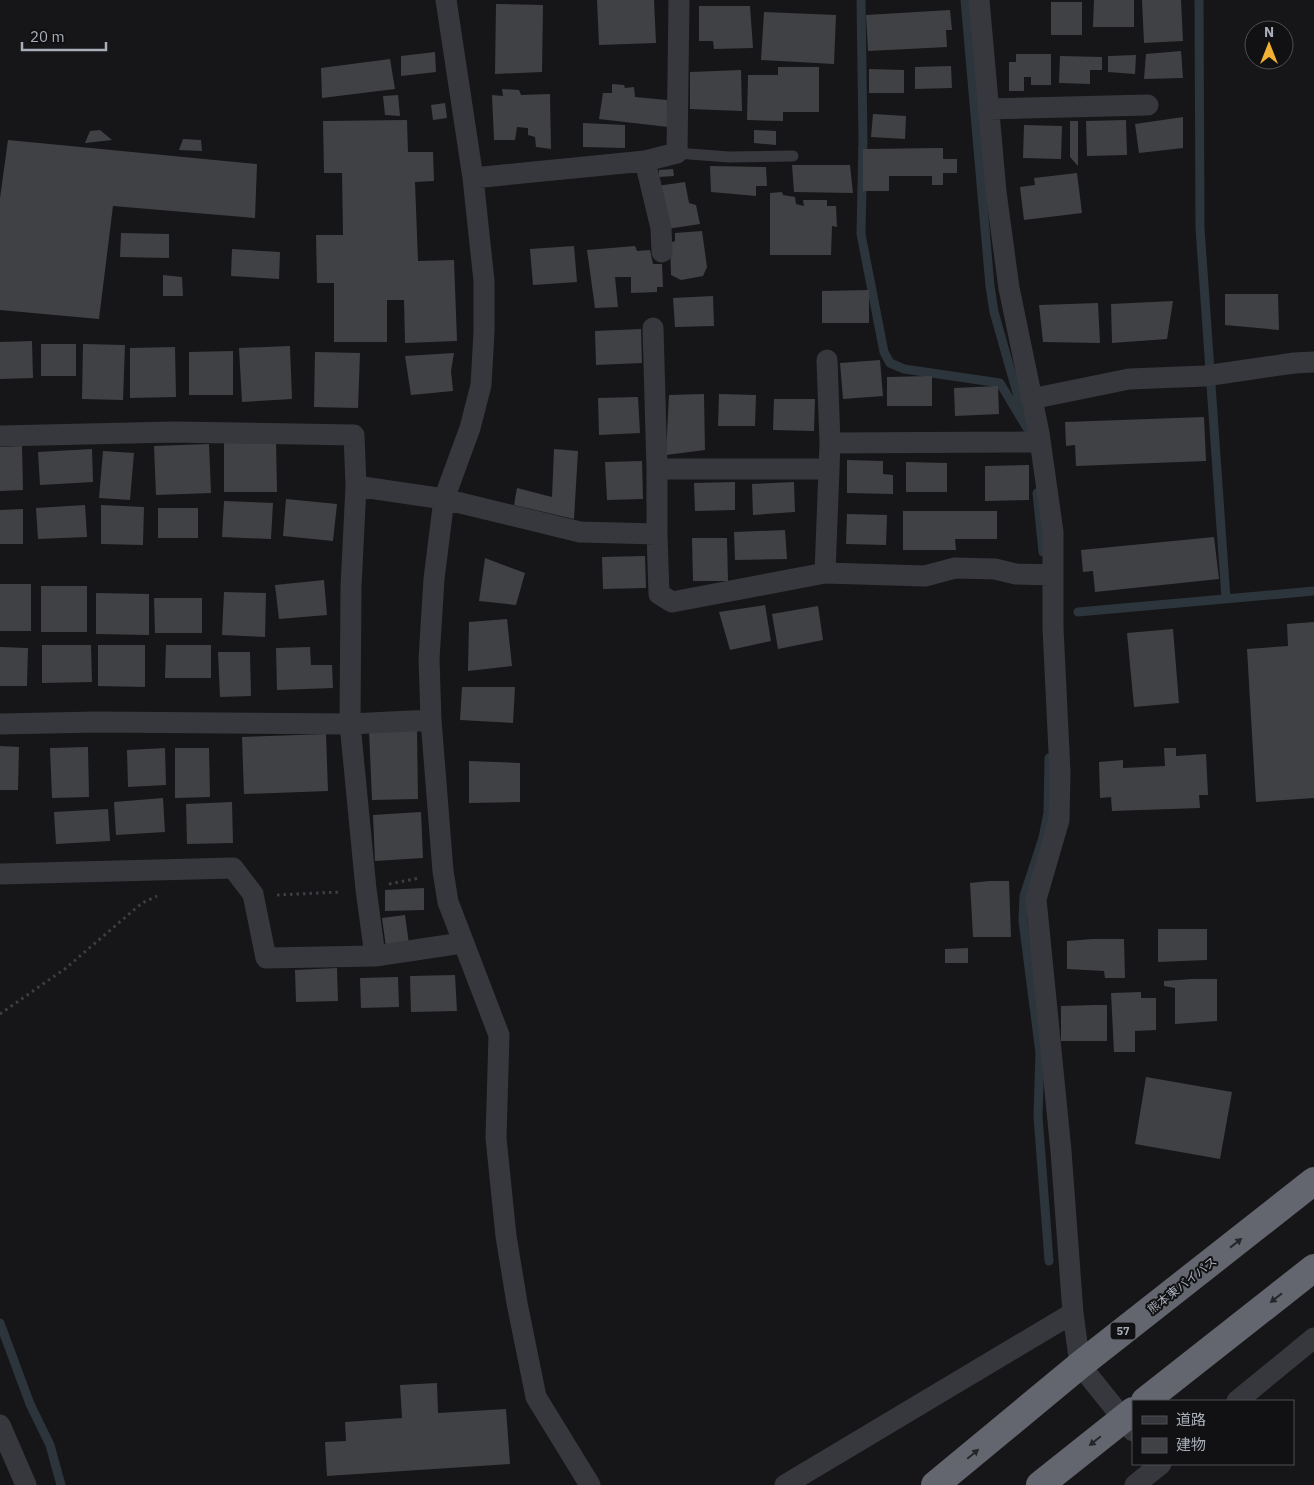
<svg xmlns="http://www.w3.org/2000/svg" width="1314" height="1485" font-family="'IBM Plex Sans','Noto Sans JP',sans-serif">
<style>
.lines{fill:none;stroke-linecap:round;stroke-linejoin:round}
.stream{stroke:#2c353c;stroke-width:9}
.building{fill:#404145}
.path{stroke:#3d3f44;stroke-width:3;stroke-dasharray:2.5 4;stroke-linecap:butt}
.lane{stroke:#37383d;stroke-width:11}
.street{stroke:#37383d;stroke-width:21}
.highway{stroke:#63666e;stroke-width:28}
.oneway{fill:#26262a}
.labels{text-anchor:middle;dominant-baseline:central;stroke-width:4;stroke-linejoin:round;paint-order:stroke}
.shield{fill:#111113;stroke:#7b7e86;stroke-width:1}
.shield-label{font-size:11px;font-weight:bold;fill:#a8adb8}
.street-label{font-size:12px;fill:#a8adb8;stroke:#111113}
</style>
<rect width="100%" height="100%" fill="#161618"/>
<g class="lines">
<path class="stream" d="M861,0L863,140L861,234L884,352L890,363L904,369L1000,383L1027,428
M965,0L990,286L994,312L1023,414
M1199,0L1200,228L1226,599
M1037,493L1043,552
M1078,612L1314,591
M1049,1261L1038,1116L1040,1053L1023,921L1024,896L1043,838L1048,813L1049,758
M0,1323L30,1404L50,1445L61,1485"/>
</g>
<path class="building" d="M597,0H654L656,43L599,45Z
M1094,0H1134V27H1093Z
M1142,0H1181L1183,41L1144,43Z
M1051,2H1082V35H1051Z
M496,4L543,5L542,72L495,74Z
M699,6H750L753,48L714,49L713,41H699Z
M950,10L952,30H946L947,47L868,51L866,15Z
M764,12L836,15L834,64L761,60Z
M1181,51L1183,78L1144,79L1146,54Z
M435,52L436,72L401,76V56Z
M1016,54H1051V85H1031V77H1024V91H1009V62H1016Z
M1136,55L1135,74L1108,72V56Z
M1060,56L1102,57V70H1090V84L1059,83Z
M390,59L395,89L322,98L321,68Z
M951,66L952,88L915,89V67Z
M778,67H819V112H783V121L747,120L748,75H778Z
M869,69L904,70V93H869Z
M741,70L742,111L690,109V72Z
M612,84L624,85L625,88L634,87L635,97L667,100L668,127L599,119L603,93H612Z
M502,89L519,90L521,95L550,94L551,149L536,147L535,137L528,135V128L517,127L515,140H494L492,95L503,96Z
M398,95L400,116L385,115L383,96Z
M445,103L447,118L433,120L431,105Z
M873,114L906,116L905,139L871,137Z
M1183,117V148L1139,153L1135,124Z
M407,120L408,152H433L434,181L415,182L418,261L454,260L457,341L405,343L404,300H387V342H334V283H317L316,235H343L342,173H324L323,121Z
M1126,120L1127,155L1087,156L1086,121Z
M1070,121H1078V166L1070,157Z
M583,123L625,125V148L583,147Z
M1024,125L1062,126L1061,159L1023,158Z
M100,130L112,140L85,143L90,131Z
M754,130L776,131V145L754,143Z
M183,139L201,140L202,151L179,150Z
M8,140L257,164L255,218L113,206L99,319L0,310V198Z
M943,148V159H957V173H943V185H932V176H889V191H863V149Z
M792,165H850L853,193L794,192Z
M710,166L766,167L767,186H756V196L711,192Z
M673,169L674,176L659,177V170Z
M1077,173L1082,213L1024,220L1020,187L1035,185L1034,178Z
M685,182L689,203L696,205L700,224L667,229L657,186Z
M782,192L783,195L795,197L796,204L804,206L803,200H827V206H836L837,227L832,226L831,255H770V193Z
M702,231L707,267L703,276L681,280L671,275L670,243L675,241V233Z
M121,233L169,234V258L120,257Z
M574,246L577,282L533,285L530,249Z
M635,246L637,251L650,250L653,264H662L663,287H657V292L631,293V277H615L618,307L595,308L587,250Z
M232,249L280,252L279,279L231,276Z
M163,275L182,277L183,296H163Z
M869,290V323H822V291Z
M1225,294H1278L1279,330L1225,325Z
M713,296L714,326L675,327L673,298Z
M1173,301L1167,339L1112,343L1111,304Z
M1098,303L1100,343L1043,342L1039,305Z
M641,329L642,363L596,365L595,331Z
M32,341L33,378L0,379V342Z
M41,344H76V376H41Z
M83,344L125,345L123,400L82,399Z
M290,346L292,399L242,402L239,348Z
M175,347L176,397L130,398V348Z
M233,351V395H189V352Z
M315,352L360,353L358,408L314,407Z
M454,353L451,371L453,391L411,395L405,356Z
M880,360L883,396L843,399L840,363Z
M932,376V406H887V377Z
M998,386L999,414L955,416L954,388Z
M704,394L705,450L666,455L669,395Z
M719,394L756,395L755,426H718Z
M638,397L640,433L599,435L598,398Z
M774,399H815L814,431L773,430Z
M1204,417L1206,461L1076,466L1075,445L1066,446L1065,422Z
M224,439H276L277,492H224Z
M209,444L211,493L156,495L154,446Z
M22,446L23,490L0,491V447Z
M92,449L93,482L40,485L38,452Z
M554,449L578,451L574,519L514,505L517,488L552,497Z
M103,451L134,453L130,500L99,498Z
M847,460L883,461V474L893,475V494L847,493Z
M642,461L643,499L607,500L605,462Z
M906,462L947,463V492H906Z
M1029,465V500L985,501V466Z
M735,482V510L695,511L694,483Z
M794,482L795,512L753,515L752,484Z
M286,499L337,504L333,541L283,536Z
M224,501L273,503L271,539L222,537Z
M85,505L87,537L38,539L36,508Z
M101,505L144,507L143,545L101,544Z
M158,508H198V538H158Z
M23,509V544H0V510Z
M903,511H997V539H955L956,550H903Z
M847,514L887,515L886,545L846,544Z
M785,530L787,559L735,560L734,532Z
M1214,537L1219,579L1095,592L1093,571L1083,572L1081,550Z
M692,538H727L728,581H693Z
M645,556L646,588L603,589L602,557Z
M485,558L525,573L516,605L479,601Z
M324,580L327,615L279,619L275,585Z
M0,584H31V631H0Z
M41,586H87V632H41Z
M224,592L266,593L265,637L222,635Z
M96,593L149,594V635L96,634Z
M154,598H202V633H155Z
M765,605L771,641L730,650L719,612Z
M818,606L823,640L778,649L772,614Z
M507,619L512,666L468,671L469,622Z
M1314,622V798L1256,802L1247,649L1288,646L1287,624Z
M1173,629L1179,703L1134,707L1127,633Z
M42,645H91L92,682L42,683Z
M98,645H145V687L98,686Z
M166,645H211V678H165Z
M0,647L28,648L27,686H0Z
M310,647L311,665H332L333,688L277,690L276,648Z
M218,652H250L251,696L220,697Z
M462,687H515L513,723L460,720Z
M417,729L418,799L372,800L369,730Z
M326,734L328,791L244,794L242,737Z
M0,746L19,747L18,790H0Z
M88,747L89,797L52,798L50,748Z
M165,748L166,785L128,787L127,750Z
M175,748H209L210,797L175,798Z
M1164,748H1176V756L1206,754L1208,795H1199L1200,808L1112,811L1111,797L1100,798L1099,762L1123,760V768L1165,766Z
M469,761L520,763V802L469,803Z
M163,798L165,832L116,835L114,802Z
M232,802L233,843L187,844L186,804Z
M108,809L110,841L56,844L54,812Z
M421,812L423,858L375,861L373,815Z
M989,881H1009L1011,937H973L970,883Z
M424,888V910L385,911V890Z
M405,915L409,944L386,947L382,918Z
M1158,929H1207V960L1158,962Z
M1093,939H1124L1125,978H1105L1104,971L1067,969V941Z
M968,948V963H945V949Z
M337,968L338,1001L296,1002L295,970Z
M455,975L457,1011L411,1012L410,976Z
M398,977L399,1007L361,1008L360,978Z
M1192,979H1217V1021L1175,1024V988L1164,986V981Z
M1141,992V998H1156V1030L1135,1031V1052H1114L1111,993Z
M1093,1005H1107V1041H1061V1006Z
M1146,1077L1232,1092L1220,1159L1135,1144Z
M437,1383L438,1413L506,1409L510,1464L327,1476L325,1442L346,1441L345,1422L402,1418L400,1385Z"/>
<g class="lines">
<path class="path" d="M389,884L420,878
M277,895L341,892
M0,1014L66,968L142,903L157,896"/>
<path class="lane" d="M677,153L729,157L793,156"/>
<path class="street" d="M446,0L473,178
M979,0L996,192L1009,288L1039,433L1053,532V628L1060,772L1059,820L1036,899L1061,1151L1073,1313L1080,1365L1133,1431
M988,109L1148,105
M645,161L661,228L662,252
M653,328L657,469
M827,360L830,443
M1031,399L1129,379L1205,376L1294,363L1314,362
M0,436L173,432L354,435L356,486
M657,534V469H829
M825,573L830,443L1040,442
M0,724L97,722L350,724L351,587L356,486L444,499L580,532L657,534L659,594L672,602L825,573L925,576L955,568L995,569L1016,574L1053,575
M0,874L233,868L253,894L266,958L375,956L462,943
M375,956L366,889L350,724L431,720
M1237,1401L1314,1338
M0,1425L26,1485
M590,1485L536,1397L517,1303L506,1236L496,1138L499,1035L448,902L443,871L431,720L429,659L434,579L444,499L470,428L481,385L484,332V281L473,178L645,161L677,153L679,0
M785,1485L1073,1313
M1135,1485L1161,1464"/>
<path class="highway" d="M1145,1401L1314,1268
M935,1485L1080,1365L1314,1181
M1040,1485L1133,1411"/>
</g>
<defs><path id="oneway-solid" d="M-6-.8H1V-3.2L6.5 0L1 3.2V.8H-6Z" transform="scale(1.25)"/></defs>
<g class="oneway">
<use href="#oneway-solid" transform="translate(1236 1243) rotate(-38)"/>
<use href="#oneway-solid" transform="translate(1276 1298) rotate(142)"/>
<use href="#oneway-solid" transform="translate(1095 1441) rotate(141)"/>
<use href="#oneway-solid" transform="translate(973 1454) rotate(-40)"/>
</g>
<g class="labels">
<rect class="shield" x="1110.5" y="1322.5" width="25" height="17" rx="4"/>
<g class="shield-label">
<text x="1123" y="1331">57</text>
</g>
<g class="street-label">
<text transform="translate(1182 1285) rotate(-38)">熊本東バイパス</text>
</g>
</g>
<rect x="1132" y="1400" width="162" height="65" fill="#111113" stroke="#4d4f55"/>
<rect x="1142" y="1416" width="25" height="8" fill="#37383d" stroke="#4d4f55"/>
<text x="1176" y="1425" font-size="15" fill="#a8adb8">道路</text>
<rect x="1142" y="1438" width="25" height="15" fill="#404145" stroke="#4d4f55"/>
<text x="1176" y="1450" font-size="15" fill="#a8adb8">建物</text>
<g transform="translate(1269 45)"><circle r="24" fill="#111113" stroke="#4d4f55"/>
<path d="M0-4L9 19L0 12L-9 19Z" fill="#f2b134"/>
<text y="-8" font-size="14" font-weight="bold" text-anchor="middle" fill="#a8adb8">N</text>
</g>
<path d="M22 42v8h84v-8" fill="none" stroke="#a8adb8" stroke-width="2.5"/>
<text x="30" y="42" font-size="15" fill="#a8adb8" stroke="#111113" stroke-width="4" paint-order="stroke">20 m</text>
</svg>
